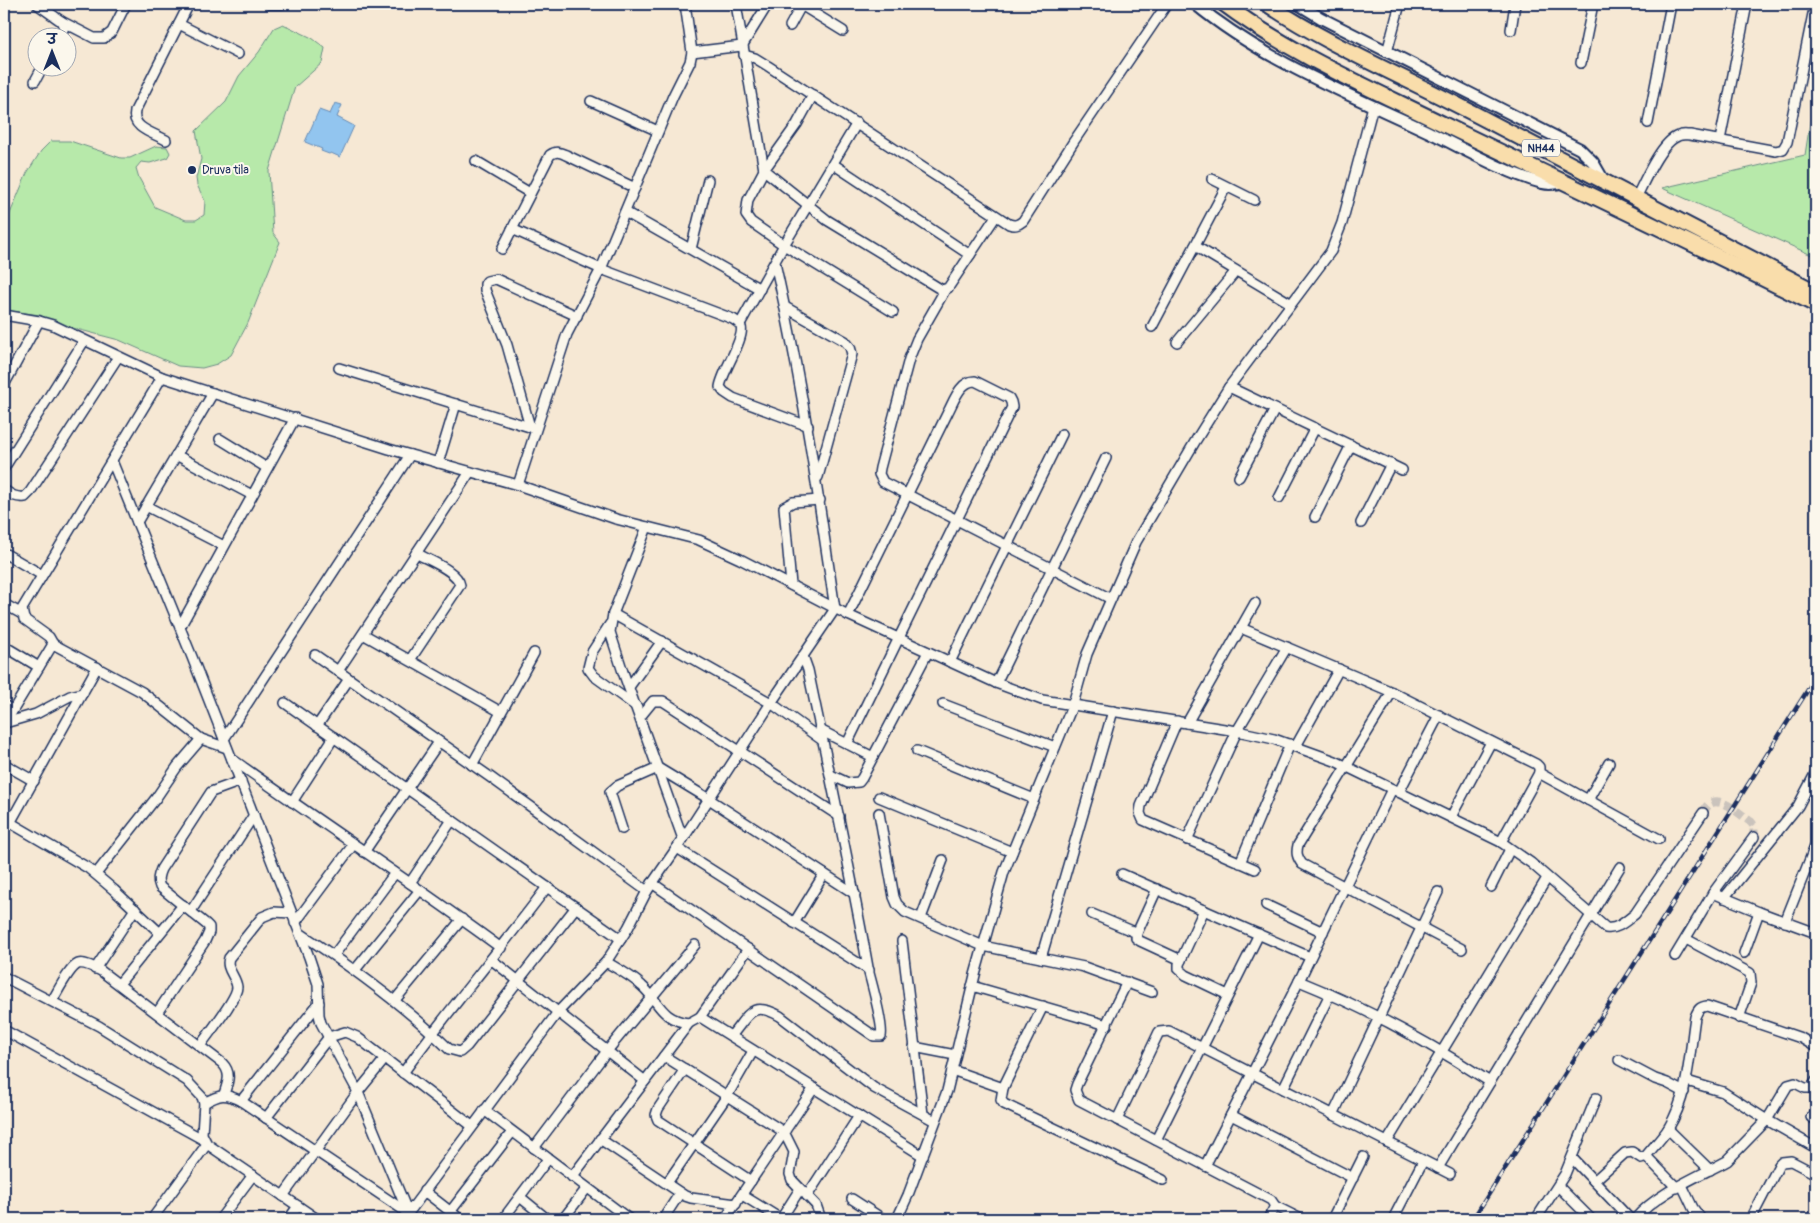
<svg xmlns="http://www.w3.org/2000/svg" width="1820" height="1223" viewBox="0 0 1820 1223" font-family="Pangolin,'Playpen Sans Deva',sans-serif">
<style>
.green{fill:#b7e9aa;stroke:#698c84}
.water{fill:#92c5ef;stroke:#6289b5}
.lines{fill:none;stroke-linecap:round;stroke-linejoin:round}
.minor-tunnel{stroke:#cac3bc;stroke-width:9;stroke-dasharray:9 4.5;stroke-linecap:butt}
.minor-casing{stroke:#1b2f5e;stroke-width:12}
.tertiary-casing{stroke:#1b2f5e;stroke-width:14}
.trunk-casing{stroke:#1b2f5e;stroke-width:18}
.minor{stroke:#fbf7ec;stroke-width:9}
.tertiary{stroke:#fbf7ec;stroke-width:10}
.trunk{stroke:#f9ddab;stroke-width:14}
.rail-casing{stroke:#1b2f5e;stroke-width:4.5}
.rail{stroke:#fbf7ec;stroke-width:2.5;stroke-dasharray:8;stroke-linecap:butt}
.poi-dot{fill:#1b2f5e;stroke:#fbf7ec;stroke-width:2}
.labels{text-anchor:middle;stroke-width:4;stroke-linejoin:round;paint-order:stroke}
.shield{fill:#fbf7ec;stroke:#5e6b89;stroke-width:1}
.shield-label{font-size:11px;font-weight:bold;fill:#1b2f5e}
.poi-label{font-size:12px;fill:#1b2f5e;stroke:#fbf7ec;text-anchor:start}
</style>
<rect width="100%" height="100%" fill="#f6e8d4"/>
<filter id="ink" filterUnits="userSpaceOnUse"><feTurbulence type="fractalNoise" baseFrequency=".02" numOctaves="2"/><feDisplacementMap in="SourceGraphic" scale="10" xChannelSelector="R" yChannelSelector="G"/><feConvolveMatrix kernelMatrix="1 2 1 2 8 2 1 2 1" color-interpolation-filters="sRGB"/></filter>
<g filter="url(#ink)">
<g class="green">
<path d="M283,24L312,38L325,48L322,63L295,87L269,171L273,233L280,242L248,323L231,355L217,364L202,368L178,366L119,340L65,326L40,315L11,311H4V228L27,173L41,151L51,141H70L121,158H130L156,146L167,147L170,153L167,158L150,163L141,162L136,168L139,178L155,207L186,220H196L204,215L205,201L197,185L196,178L201,159L196,131L226,102L239,76L259,52L274,28Z"/>
<path d="M1816,84V257L1662,188L1805,155Z"/>
</g>
<path class="water" d="M335,103L342,105L337,117L354,126L340,157L331,153L329,154L321,151L322,149L305,142L319,110L330,114Z"/>
<g class="lines">
<path class="minor-tunnel" d="M1703,813C1705,809 1707,805 1711,803C1723,797 1742,816 1751,822L1754,826V837"/>
<g class="minor-casing">
<g id="minor">
<path d="M37,4L61,21L64,27L60,38"/>
<path d="M270,4H282"/>
<path d="M736,4L764,170L827,220L942,290L948,288L996,216"/>
<path d="M801,5L843,31"/>
<path d="M61,21L94,38H104L112,32L126,4"/>
<path d="M179,24L238,54"/>
<path d="M790,26L802,4"/>
<path d="M1511,30L1515,4"/>
<path d="M692,52L742,46L768,4"/>
<path d="M1387,52L1400,4"/>
<path d="M744,55L755,58L768,66L1009,224C1015,226 1018,225 1023,221L1074,141L1167,4"/>
<path d="M1581,63L1593,4"/>
<path d="M35,81L42,68"/>
<path d="M813,95L797,124L764,170L748,200L746,215L751,222L784,245L893,312"/>
<path d="M591,101L658,131"/>
<path d="M1648,123L1671,4"/>
<path d="M166,140C153,133 131,128 135,111L189,4"/>
<path d="M1720,140L1747,4"/>
<path d="M476,161L530,193"/>
<path d="M833,164L970,255"/>
<path d="M1212,179L1254,200"/>
<path d="M1636,198C1644,182 1661,142 1678,136C1682,134 1686,135 1690,135L1776,151L1783,149L1787,142L1815,4"/>
<path d="M625,212L760,289"/>
<path d="M512,229L601,269L733,319C736,321 740,323 741,327C745,338 722,372 720,387L724,392L733,398L808,426"/>
<path d="M1195,246L1290,303"/>
<path d="M502,249L550,155C556,151 559,152 566,155L635,188"/>
<path d="M691,249L708,180"/>
<path d="M945,290L917,339L909,359L880,468L879,474L883,482L1111,599"/>
<path d="M785,307L845,341L850,347L852,354L818,477"/>
<path d="M4,315L39,321L53,325L162,377L389,449L518,485L616,519L699,540L740,559L848,615L996,683L1042,700L1237,731L1274,739L1335,761L1501,842L1531,863L1606,928C1617,930 1626,921 1635,914L1703,813"/>
<path d="M740,324L784,245L857,123"/>
<path d="M1152,327L1226,187"/>
<path d="M1177,342L1236,271"/>
<path d="M339,368L533,428"/>
<path d="M4,385L39,321"/>
<path d="M1229,387L1402,470"/>
<path d="M530,427L507,345L485,290V284L487,281L496,279L577,316"/>
<path d="M220,439L267,468"/>
<path d="M176,455L252,495"/>
<path d="M112,461L192,657L309,957L318,984L319,1015L321,1023L358,1092L408,1213"/>
<path d="M438,463L456,404"/>
<path d="M4,468L84,341"/>
<path d="M1239,477L1275,409"/>
<path d="M518,485L567,334L601,269L673,96L690,62L692,52L685,4"/>
<path d="M4,490C11,495 16,498 25,497L30,492L118,357"/>
<path d="M1279,498L1315,428"/>
<path d="M146,506L224,546"/>
<path d="M1315,517L1351,445"/>
<path d="M137,522L213,393"/>
<path d="M1361,523L1391,464"/>
<path d="M647,527L613,614L610,632L623,672L683,839L771,703L835,609C818,493 801,377 775,263"/>
<path d="M4,553L42,575"/>
<path d="M791,585L784,507L793,502L820,500"/>
<path d="M4,604L22,614"/>
<path d="M613,614L771,703L822,740"/>
<path d="M610,624L592,652L588,668L594,676L637,707"/>
<path d="M180,627L295,418"/>
<path d="M1241,628L1392,692L1536,764L1539,767V773"/>
<path d="M363,634L501,712"/>
<path d="M53,644L142,692L201,739L227,748"/>
<path d="M4,646L39,667"/>
<path d="M315,655L490,777L647,891"/>
<path d="M410,660L460,585C458,571 428,560 416,553"/>
<path d="M950,662L1062,434"/>
<path d="M338,671L470,472"/>
<path d="M996,683L1106,458"/>
<path d="M629,687L662,641"/>
<path d="M1392,692L1298,845C1296,853 1297,857 1302,864L1462,949"/>
<path d="M285,703L621,939"/>
<path d="M943,704L1055,747"/>
<path d="M4,705L12,710"/>
<path d="M640,717L653,701H663L839,816"/>
<path d="M1177,721L1141,806L1140,813L1143,820L1255,869"/>
<path d="M5,723L36,714L70,696L83,693"/>
<path d="M1187,723L1255,603"/>
<path d="M4,725L53,644L49,637L24,619L22,609L162,377"/>
<path d="M317,726L349,679"/>
<path d="M820,730L873,757"/>
<path d="M224,739L410,455"/>
<path d="M847,744L1012,407L1011,402L1009,398L975,381C960,381 954,401 948,412L848,615"/>
<path d="M1296,746L1339,669"/>
<path d="M917,751L1034,799"/>
<path d="M232,759C321,823 413,883 501,948"/>
<path d="M4,764L34,781"/>
<path d="M472,765L534,653"/>
<path d="M831,775L848,783L859,782L862,778L928,652"/>
<path d="M1399,792L1439,715"/>
<path d="M879,797L1012,852"/>
<path d="M1588,800L1609,763"/>
<path d="M292,802L334,737"/>
<path d="M879,813L894,897L897,904L905,912L983,946L1084,967L1152,992"/>
<path d="M1451,817L1491,742"/>
<path d="M4,819L88,868L114,890L160,933"/>
<path d="M10,823L97,667"/>
<path d="M622,829L610,792L617,786L658,768L709,799L855,894"/>
<path d="M1187,840L1237,731L1287,647"/>
<path d="M1501,842L1539,773L1659,839"/>
<path d="M677,848L869,970"/>
<path d="M364,852L439,742"/>
<path d="M1240,863L1290,744"/>
<path d="M96,874L156,798L177,767L201,739"/>
<path d="M1122,874L1310,957"/>
<path d="M410,883L452,820"/>
<path d="M652,883L874,1036H881C884,1029 872,984 869,973C851,871 829,771 808,670L803,656"/>
<path d="M1491,887L1510,849"/>
<path d="M1713,893L1754,837"/>
<path d="M1724,898L1798,806L1816,772"/>
<path d="M1266,905L1323,932"/>
<path d="M1204,910L1179,964V969L1186,975L1228,995"/>
<path d="M191,911L254,815"/>
<path d="M1092,914L1137,933L1157,889"/>
<path d="M921,918L943,860"/>
<path d="M1785,922L1816,844"/>
<path d="M295,923L353,845"/>
<path d="M794,923L824,874"/>
<path d="M300,933C353,968 404,1005 449,1049L460,1052L467,1046L576,907"/>
<path d="M1137,933L1136,938L1140,941L1181,960"/>
<path d="M1686,939L1750,973L1751,983L1739,1018"/>
<path d="M902,941L923,1114"/>
<path d="M1744,953L1759,912"/>
<path d="M334,955L395,873"/>
<path d="M1675,956L1713,893L1759,912L1816,933"/>
<path d="M1041,958L1113,711"/>
<path d="M492,960L645,1081"/>
<path d="M606,962C618,969 632,976 642,986C659,1001 661,1020 689,1023L700,1017L748,949"/>
<path d="M95,969L135,909"/>
<path d="M355,970L420,890"/>
<path d="M4,977L99,1026L187,1081L202,1097L204,1103L202,1134L207,1144L317,1219"/>
<path d="M1299,981C1366,1008 1430,1043 1490,1082"/>
<path d="M1127,982L1077,1084L1075,1090L1079,1100L1271,1200L1275,1206L1301,1219"/>
<path d="M119,984L183,905"/>
<path d="M972,986L1107,1025"/>
<path d="M395,1000L462,919"/>
<path d="M52,1001C57,993 69,968 78,964C85,962 95,968 101,971L222,1063C232,1073 228,1082 224,1094"/>
<path d="M1043,1006L1003,1088L1001,1100L1004,1104L1163,1180"/>
<path d="M157,1013L205,941L209,932V927L206,924L160,887C157,880 158,876 161,869L211,792L241,781"/>
<path d="M700,1017L923,1156"/>
<path d="M4,1030L204,1140"/>
<path d="M731,1036C749,1015 751,1000 780,1016L874,1088L935,1121"/>
<path d="M200,1046C208,1034 237,999 237,987C236,976 225,969 229,958L262,917L274,912L291,913"/>
<path d="M914,1047L955,1055"/>
<path d="M664,1056L784,1132L794,1152L790,1174L792,1180L816,1205L821,1219"/>
<path d="M1619,1060L1655,1079L1667,1083L1684,1092"/>
<path d="M685,1069L658,1109L656,1115L658,1120L751,1181"/>
<path d="M952,1070L1003,1088"/>
<path d="M403,1073C449,1009 500,950 547,887"/>
<path d="M1687,1081L1723,1092L1767,1120L1816,1148"/>
<path d="M1283,1089L1330,994"/>
<path d="M241,1101L319,1003"/>
<path d="M204,1103C220,1094 225,1093 241,1101L408,1213"/>
<path d="M484,1110L629,1219"/>
<path d="M1231,1115L1353,1178"/>
<path d="M1333,1115L1438,892"/>
<path d="M1811,1117L1816,1120"/>
<path d="M266,1118L329,1037L345,1032L357,1037L472,1126"/>
<path d="M1117,1120L1159,1032L1169,1031L1450,1174"/>
<path d="M1668,1129L1710,1170"/>
<path d="M600,1139L685,1196L691,1198L736,1204"/>
<path d="M1156,1140L1259,934"/>
<path d="M1387,1142L1547,878"/>
<path d="M534,1148L607,1051L695,945"/>
<path d="M1572,1158L1630,1219"/>
<path d="M1205,1166L1299,981L1392,789"/>
<path d="M1438,1168L1620,867"/>
<path d="M572,1177L689,1023"/>
<path d="M1594,1181L1625,1153L1632,1152L1641,1158L1646,1156"/>
<path d="M667,1183L727,1096L753,1051"/>
<path d="M1682,1185L1693,1208L1701,1219"/>
<path d="M1558,1186L1591,1219"/>
<path d="M1677,1188L1646,1156C1653,1147 1662,1138 1668,1129C1689,1094 1689,1056 1695,1017C1698,1010 1699,1007 1707,1006L1801,1038L1816,1047"/>
<path d="M424,1191L460,1219"/>
<path d="M742,1195L781,1219"/>
<path d="M283,1196L358,1092L385,1059"/>
<path d="M807,1196L859,1116"/>
<path d="M520,1197L547,1219"/>
<path d="M852,1199L883,1219"/>
<path d="M450,1212L512,1132"/>
<path d="M152,1219L207,1144"/>
<path d="M220,1219L253,1175"/>
<path d="M289,1219L298,1206"/>
<path d="M404,1219L558,1012L606,962L628,928L647,891L683,839"/>
<path d="M503,1219L548,1159"/>
<path d="M563,1219L587,1188"/>
<path d="M663,1219L680,1193"/>
<path d="M725,1219L814,1088"/>
<path d="M781,1219L800,1189"/>
<path d="M897,1219L908,1195L947,1091L975,975L1004,872L1073,704L1087,654L1136,542L1196,440L1229,387L1331,251L1342,223L1373,106"/>
<path d="M1268,1219L1275,1206"/>
<path d="M1332,1219L1363,1157"/>
<path d="M1393,1219L1423,1161"/>
<path d="M1536,1219L1565,1174L1596,1098"/>
<path d="M1635,1219C1657,1193 1697,1177 1727,1161L1767,1120L1788,1085L1795,1083L1805,1088H1811L1816,1081"/>
<path d="M1751,1219L1779,1165L1782,1162L1791,1161L1816,1174"/>
</g>
</g>
<g class="tertiary-casing">
<g id="tertiary">
<path d="M1195,4C1264,61 1351,95 1431,133C1466,150 1506,173 1542,183C1550,185 1557,184 1565,182"/>
<path d="M1298,4L1321,18L1580,149L1593,162L1604,181"/>
</g>
</g>
<g class="trunk-casing">
<g id="trunk">
<path d="M1224,4C1291,54 1370,88 1445,125C1569,185 1693,243 1816,305"/>
<path d="M1267,4C1330,46 1400,75 1467,110C1584,170 1700,232 1816,292"/>
</g>
</g>
<use href="#minor" class="minor"/>
<use href="#tertiary" class="tertiary"/>
<use href="#trunk" class="trunk"/>
<g class="rail-casing">
<path id="rail" d="M1473,1219L1816,677"/>
</g>
<use href="#rail" class="rail"/>
</g>
</g>
<circle class="poi-dot" cx="192" cy="170" r="5"/>
<g class="labels">
<rect class="shield" x="1522" y="139.5" width="38" height="17" rx="4"/>
<g class="shield-label">
<text x="1541" y="152">NH44</text>
</g>
<g class="poi-label">
<text x="202" y="174">Druva tila</text>
</g>
</g>
<rect width="1820" height="1223" fill="none" stroke="#fbf7ec" stroke-width="20"/>
<rect x="10" y="10" width="1800" height="1203" fill="none" stroke="#1b2f5e" stroke-width="2" filter="url(#ink)"/>
<g transform="translate(52 52)"><circle r="24" fill="#fbf7ec" stroke="#a1a7b3"/>
<path d="M0-4L9 19L0 12L-9 19Z" fill="#1b2f5e"/>
<text y="-8" font-size="14" font-weight="bold" text-anchor="middle" fill="#1b2f5e">उ</text>
</g>
</svg>
